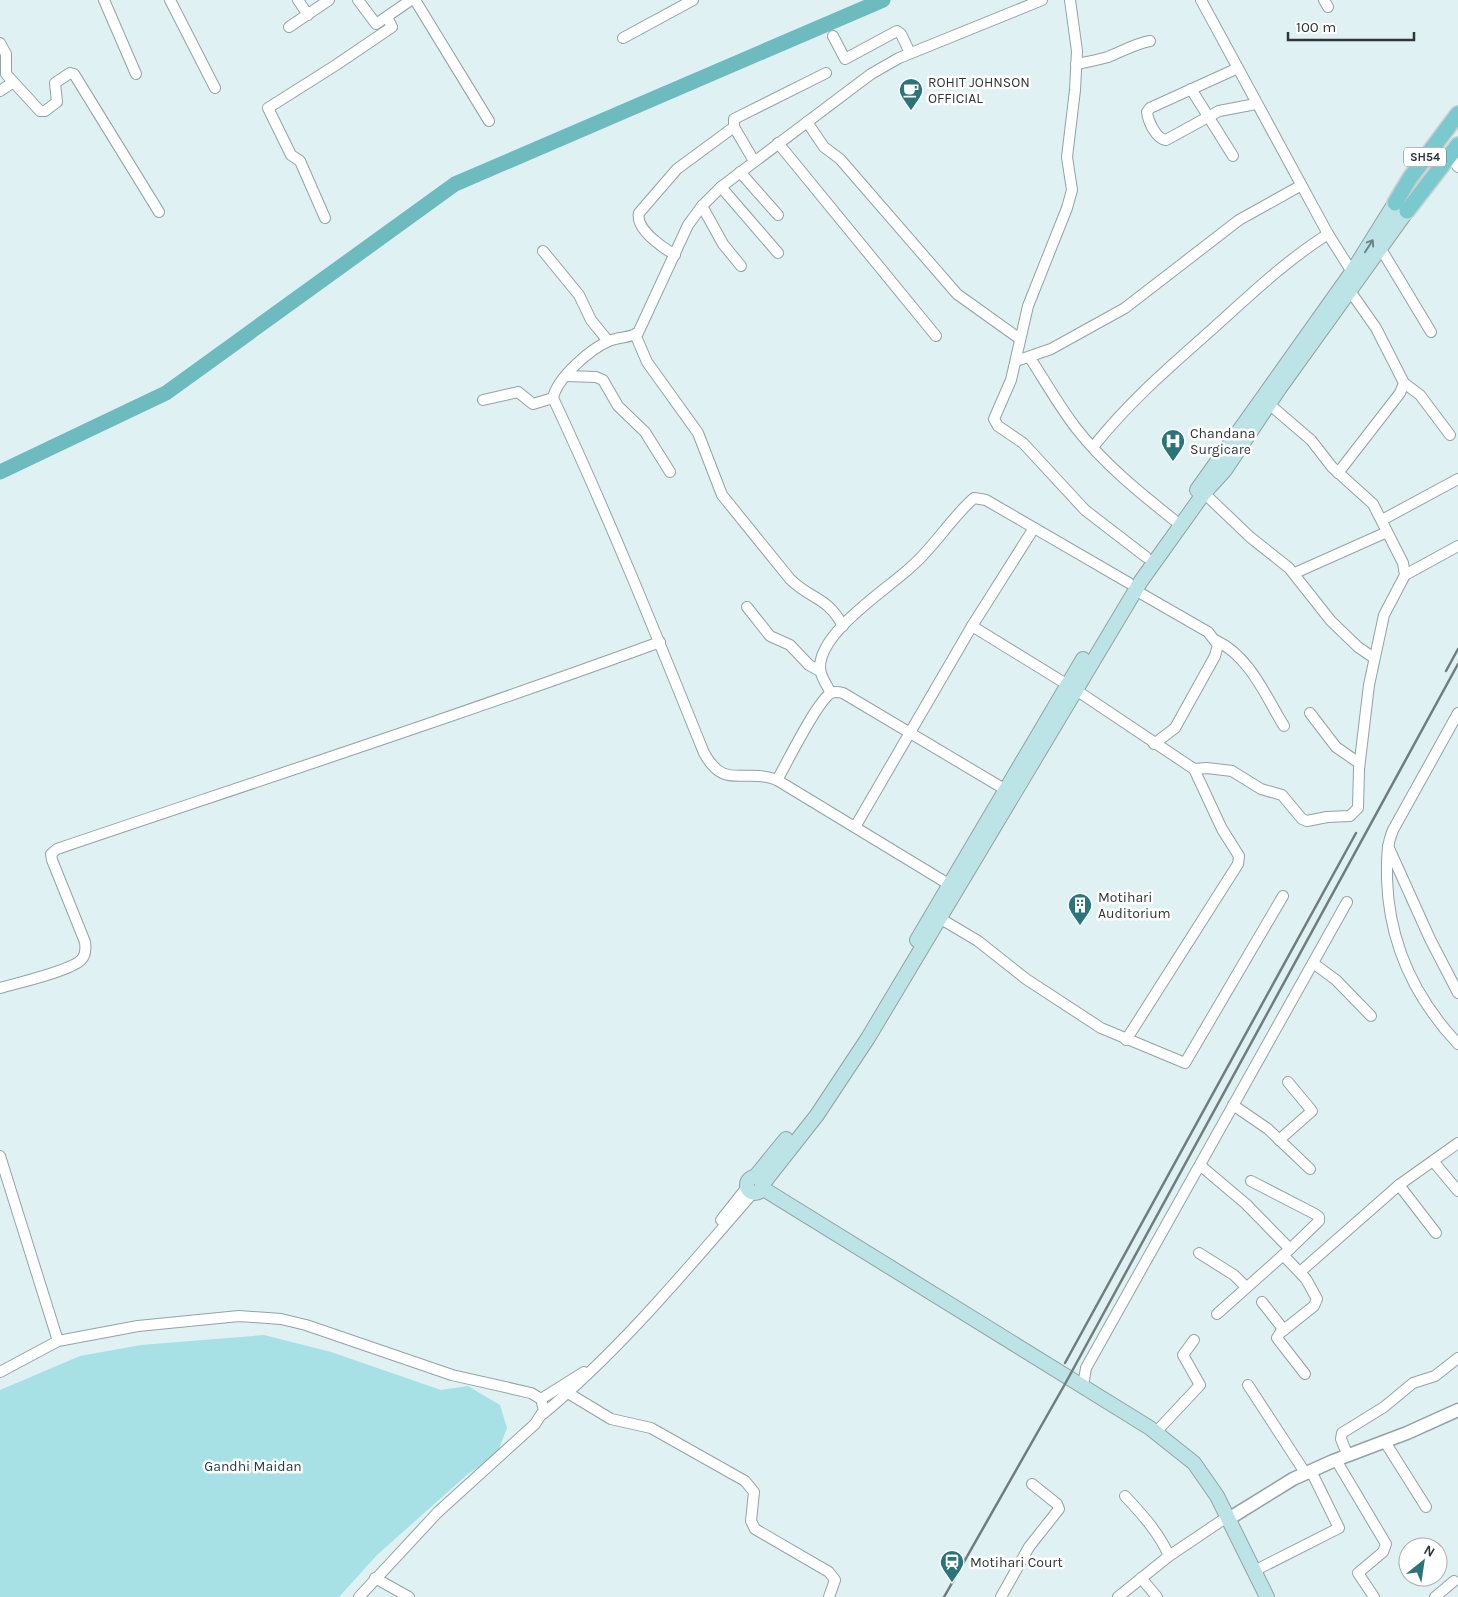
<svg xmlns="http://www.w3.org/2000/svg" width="1458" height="1597" viewBox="0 0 1458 1597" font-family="Karla,sans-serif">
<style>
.green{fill:#a7e1e5}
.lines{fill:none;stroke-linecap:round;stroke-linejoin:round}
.river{stroke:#6dbabf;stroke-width:15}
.minor-casing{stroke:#92a3a4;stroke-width:12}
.tertiary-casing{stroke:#92a3a4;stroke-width:15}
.secondary-casing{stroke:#92a3a4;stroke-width:16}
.primary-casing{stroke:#cdcfcf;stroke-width:18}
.minor{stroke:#fff;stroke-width:10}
.tertiary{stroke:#fff;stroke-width:12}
.secondary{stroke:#bce4e7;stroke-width:14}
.primary{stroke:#79c9ce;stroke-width:15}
.rail{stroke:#717d7d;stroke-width:2.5}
.oneway{stroke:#6e8486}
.labels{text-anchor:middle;stroke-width:5;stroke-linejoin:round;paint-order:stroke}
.shield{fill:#fff;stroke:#6d7272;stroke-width:1}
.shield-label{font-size:12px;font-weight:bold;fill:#2f3636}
.poi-label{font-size:14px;fill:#2f3636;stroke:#fff;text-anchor:start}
.park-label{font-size:14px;fill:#173d40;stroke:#fff}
</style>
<rect width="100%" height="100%" fill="#dff1f2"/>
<path class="green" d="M264,1335L331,1352L441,1390L468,1386L500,1405L507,1428L497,1454L468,1474L377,1555L339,1597H0V1390L80,1356L141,1345Z"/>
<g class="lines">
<path class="river" d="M0,472L166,393L455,184L883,0"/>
<g class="minor-casing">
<g id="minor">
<path d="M104,0L136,74"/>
<path d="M170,0L215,88"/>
<path d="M298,0L308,15"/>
<path d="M358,0L376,24L411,0"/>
<path d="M415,0L489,121"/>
<path d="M1070,0L1077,51L1075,90L1067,157L1072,190L1067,208L1028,306L1011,380L994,419L998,426L1023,443L1085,510L1146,557"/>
<path d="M1201,0L1328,234L1352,272"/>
<path d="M1324,0L1328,7"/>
<path d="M289,27L329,0"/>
<path d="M833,36L845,59L897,31L901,34L910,53"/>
<path d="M623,38L693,0"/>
<path d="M0,43L6,54V74L40,111H45L57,102L55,83L70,73L74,74L159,212"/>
<path d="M1076,64C1087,62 1098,60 1108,57C1123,51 1134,44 1150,41"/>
<path d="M1238,68L1150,108L1147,112C1148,121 1156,139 1166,140L1219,111L1256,104"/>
<path d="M1191,89L1233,156"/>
<path d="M0,91L12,83"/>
<path d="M807,122L824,147L840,159L957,294L1020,339"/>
<path d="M778,143L936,336"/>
<path d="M1450,156L1458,167"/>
<path d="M754,161L734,127V119L826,73"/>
<path d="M740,172L778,215"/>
<path d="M721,187L778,253"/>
<path d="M702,206L723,244L741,266"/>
<path d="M325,218L300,161L291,155L268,108L336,65L392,27L387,17"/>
<path d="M1381,249L1431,332"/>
<path d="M543,251L579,295L591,320L608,341"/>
<path d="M675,255C662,247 635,229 639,213L677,169L734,127"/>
<path d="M635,334L647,362L698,433L722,495L790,579C811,600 827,596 843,626"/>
<path d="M1030,358C1045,381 1059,406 1076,428C1104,464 1139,492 1174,520"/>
<path d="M1016,361L1051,349L1125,308L1239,220L1300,186"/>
<path d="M566,376L596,377L603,380L618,406L645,432L670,472"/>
<path d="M1404,383L1420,395L1450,435"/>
<path d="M483,400L518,392L533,404L553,398"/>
<path d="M1093,447C1129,402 1166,370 1209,332C1248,297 1284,262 1328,234"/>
<path d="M1338,473L1400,393L1404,383L1376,328L1350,291"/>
<path d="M1204,493L1250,537L1289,568L1331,621L1358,647L1374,658"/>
<path d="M1382,520L1458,479"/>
<path d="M1295,573L1387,532"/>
<path d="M1405,575L1458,546"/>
<path d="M1135,590L1208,632L1218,645L1215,656L1175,728L1154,744"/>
<path d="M747,607L770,636L790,645L809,665L820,671"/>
<path d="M972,626L1076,690L1194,769L1222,829L1239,856L1238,864L1126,1040"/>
<path d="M1217,641C1250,657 1266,697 1284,726"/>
<path d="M831,693C827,686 821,677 820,669C818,632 888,589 912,566C935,546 951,518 974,498L986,500L1129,583"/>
<path d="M1310,713L1336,747L1359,763"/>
<path d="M1458,713L1393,830C1386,846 1387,861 1387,879C1389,944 1414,997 1458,1044"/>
<path d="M1194,769L1207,768L1232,771L1261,789L1282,795L1302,819L1307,821L1327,817L1350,816L1358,808L1359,769L1369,685L1384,615L1405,575L1403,563L1373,504L1332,467L1311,440L1269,404"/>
<path d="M777,780C787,763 817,701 831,693C835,691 839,692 843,693L1011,793"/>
<path d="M855,827L972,626L1034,528"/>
<path d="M1388,846L1430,939L1458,993"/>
<path d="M955,888L777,780C742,767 725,791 704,753C656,634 608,515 553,398C557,378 590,349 609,341C618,337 629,338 638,333L688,225L702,206L721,187L871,74L899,58L1042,0"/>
<path d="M941,919L978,941L1026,979L1101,1028L1185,1063L1283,896"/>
<path d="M1313,963L1336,980L1371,1016"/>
<path d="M0,988C17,983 70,971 81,960C86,955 86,949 85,942L52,860L51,854L57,849C258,781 460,715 660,642"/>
<path d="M1233,1105L1268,1129L1310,1169"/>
<path d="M1279,1140L1312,1111L1288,1082"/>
<path d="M0,1156L58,1341"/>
<path d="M1433,1161L1458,1191"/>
<path d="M1201,1166L1246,1204L1290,1249"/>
<path d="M1399,1185L1436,1233"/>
<path d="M721,1220L747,1187"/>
<path d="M1199,1253L1234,1275L1246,1287"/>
<path d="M1283,1255L1306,1279L1317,1299L1314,1306L1280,1333L1277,1338L1305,1374"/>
<path d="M1300,1272L1399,1185L1458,1143"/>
<path d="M1262,1302L1284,1330"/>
<path d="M1217,1314L1290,1249L1319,1221V1217L1315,1214L1251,1181"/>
<path d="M0,1372L58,1341L138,1326L239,1316L281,1319L306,1325L452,1375L531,1393L541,1399L544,1410L535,1424L438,1512L359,1597"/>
<path d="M1248,1385L1306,1474"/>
<path d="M1083,1386L1086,1368L1347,902"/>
<path d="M568,1393L611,1419L651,1428L745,1481L754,1492L751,1521L755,1529L829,1572L835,1580L829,1597"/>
<path d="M541,1399L584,1372"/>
<path d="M543,1414C622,1348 686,1270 753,1193"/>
<path d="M1156,1432L1200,1385L1183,1355L1194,1340"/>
<path d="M1385,1442L1426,1507"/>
<path d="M1348,1456L1341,1439L1342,1433L1384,1407L1413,1383L1435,1376L1458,1358"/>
<path d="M1336,1460L1386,1544L1383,1552L1358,1573L1374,1597"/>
<path d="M1125,1496C1141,1513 1160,1534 1169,1556"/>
<path d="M1254,1571L1339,1528L1311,1471"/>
<path d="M375,1578L409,1597"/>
<path d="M1141,1578L1157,1597"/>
<path d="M1001,1597L1029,1547L1059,1509L1057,1504L1032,1484"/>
<path d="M1118,1597L1169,1556L1221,1521L1230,1518"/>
<path d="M1435,1597L1454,1581"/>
</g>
</g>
<g class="tertiary-casing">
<path id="tertiary" d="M1230,1518L1293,1479L1333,1461L1407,1433L1458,1410"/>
</g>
<g class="secondary-casing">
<g id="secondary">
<path d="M1197,490L1352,272L1395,203"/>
<path d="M917,940L1083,659"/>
<path d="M755,1177L786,1139"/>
<circle cx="755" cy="1185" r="8"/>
<path d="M762,1185L817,1115L868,1038L1141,581L1204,493L1225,470L1279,389L1407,211"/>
<path d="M762,1188L1150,1428L1194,1463L1217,1496L1267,1597"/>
</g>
</g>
<g class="primary-casing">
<g id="primary">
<path d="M1395,203L1410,178L1458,114"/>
<path d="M1407,211L1458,145"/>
</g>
</g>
<use href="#minor" class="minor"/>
<use href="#tertiary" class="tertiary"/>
<use href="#secondary" class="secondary"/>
<use href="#primary" class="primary"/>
<g class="rail">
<path d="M1446,671L1458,649"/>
<path d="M1065,1363L1356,833"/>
<path d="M944,1597L1065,1384L1458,664"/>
</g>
</g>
<defs><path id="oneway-shaft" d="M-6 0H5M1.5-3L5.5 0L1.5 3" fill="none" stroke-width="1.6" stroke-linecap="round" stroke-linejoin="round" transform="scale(1.25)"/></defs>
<use class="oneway" href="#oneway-shaft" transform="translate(1369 246) rotate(-57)"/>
<defs>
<g id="cafe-pin" transform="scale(1.25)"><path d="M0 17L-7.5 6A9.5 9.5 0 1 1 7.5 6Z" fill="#2b757a" stroke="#fff"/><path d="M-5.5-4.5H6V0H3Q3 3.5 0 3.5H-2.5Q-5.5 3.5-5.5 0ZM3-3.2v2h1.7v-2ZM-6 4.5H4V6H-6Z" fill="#fff"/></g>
<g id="hospital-pin" transform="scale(1.25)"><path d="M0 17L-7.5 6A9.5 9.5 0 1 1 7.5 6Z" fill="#2b757a" stroke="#fff"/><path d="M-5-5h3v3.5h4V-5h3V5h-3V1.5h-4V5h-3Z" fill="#fff"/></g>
<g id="building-pin" transform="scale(1.25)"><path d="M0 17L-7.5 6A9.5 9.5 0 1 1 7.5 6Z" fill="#2b757a" stroke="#fff"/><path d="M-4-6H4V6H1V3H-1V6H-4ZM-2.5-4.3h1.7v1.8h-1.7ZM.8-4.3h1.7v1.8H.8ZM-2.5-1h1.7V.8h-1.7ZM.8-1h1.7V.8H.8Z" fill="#fff"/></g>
<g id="station-pin" transform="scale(1.25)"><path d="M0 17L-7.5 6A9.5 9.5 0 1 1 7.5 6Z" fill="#2b757a" stroke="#fff"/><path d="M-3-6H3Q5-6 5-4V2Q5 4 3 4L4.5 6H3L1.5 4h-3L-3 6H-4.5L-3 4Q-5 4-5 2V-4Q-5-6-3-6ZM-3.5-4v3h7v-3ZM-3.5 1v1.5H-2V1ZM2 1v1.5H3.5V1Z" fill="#fff"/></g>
</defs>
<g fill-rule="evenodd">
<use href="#cafe-pin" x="911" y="90"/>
<use href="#hospital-pin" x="1173" y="441"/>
<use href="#building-pin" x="1080" y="905"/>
<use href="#station-pin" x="952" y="1562"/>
</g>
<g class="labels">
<rect class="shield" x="1404" y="147.5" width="42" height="19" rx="4"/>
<g class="shield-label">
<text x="1425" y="161">SH54</text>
</g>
<g class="poi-label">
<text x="928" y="87">ROHIT JOHNSON<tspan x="928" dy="16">OFFICIAL</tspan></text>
<text x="1190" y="438">Chandana<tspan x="1190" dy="16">Surgicare</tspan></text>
<text x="1098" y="902">Motihari<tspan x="1098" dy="16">Auditorium</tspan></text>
<text x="970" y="1567">Motihari Court</text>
</g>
<g class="park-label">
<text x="253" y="1471">Gandhi Maidan</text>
</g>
</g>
<g transform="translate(1423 1562) rotate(30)"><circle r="24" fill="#ffffff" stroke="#acafaf"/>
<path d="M0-4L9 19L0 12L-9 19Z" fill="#2b757a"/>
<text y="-8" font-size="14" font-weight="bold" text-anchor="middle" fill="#2f3636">N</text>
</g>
<path d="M1288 32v8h126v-8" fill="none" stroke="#2f3636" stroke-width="2.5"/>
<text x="1296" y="32" font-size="15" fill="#2f3636" stroke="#ffffff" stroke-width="4" paint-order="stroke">100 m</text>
</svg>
